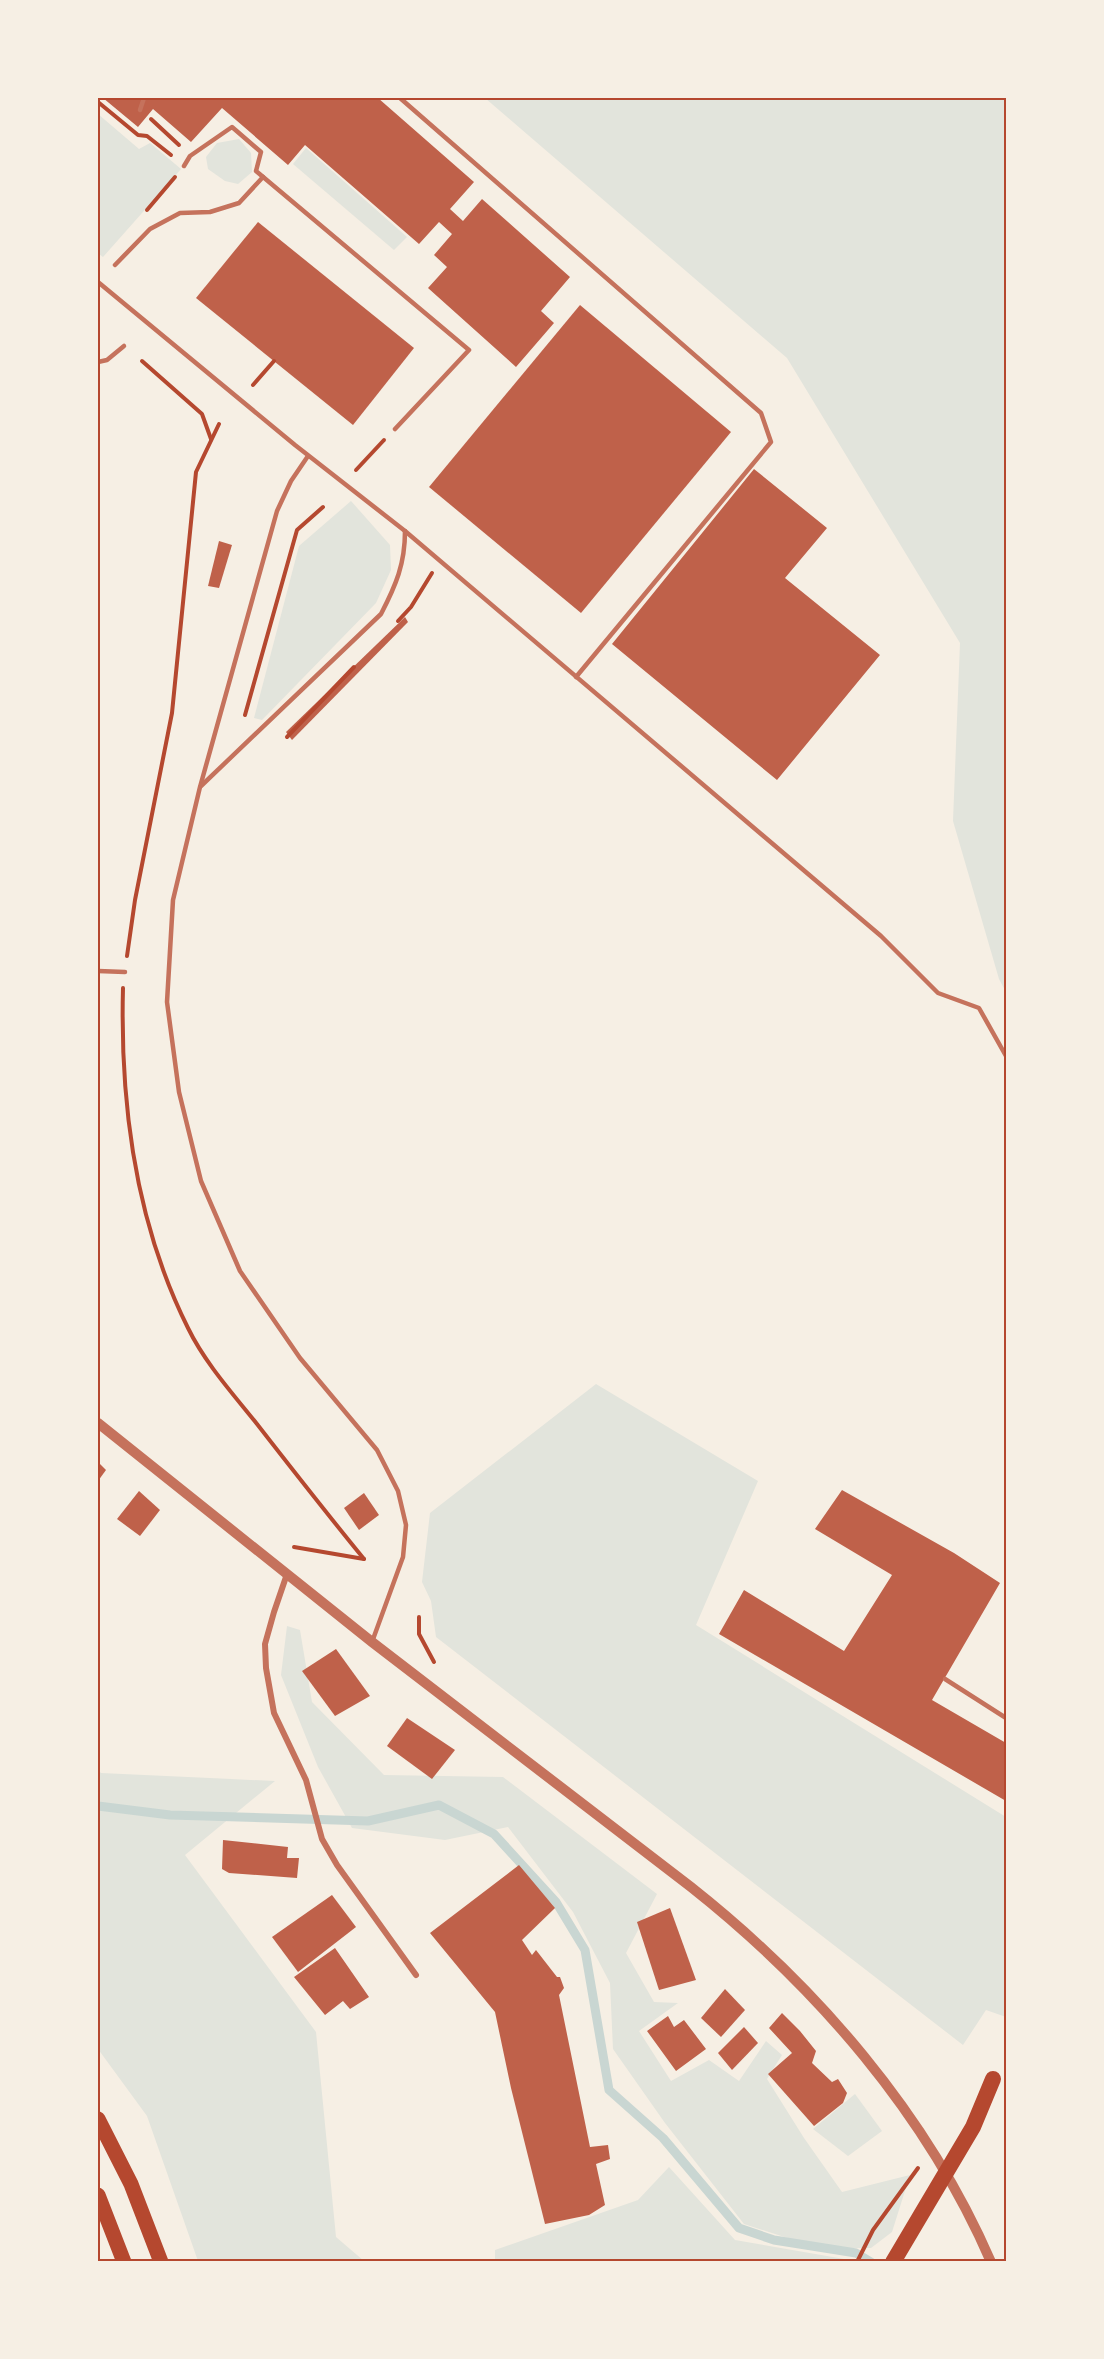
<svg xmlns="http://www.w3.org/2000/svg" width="1104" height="2359" viewBox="0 0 1104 2359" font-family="'Work Sans',sans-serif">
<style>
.green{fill:#e2e4dc}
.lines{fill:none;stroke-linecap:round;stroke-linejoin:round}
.stream{stroke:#c9d6d2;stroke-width:9}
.building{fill:#bf614a}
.path{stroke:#b5482f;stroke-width:4}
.service{stroke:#c5725c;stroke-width:4.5}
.minor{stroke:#c5725c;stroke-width:6}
.tertiary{stroke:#c5725c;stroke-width:10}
.primary{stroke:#b5482f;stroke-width:15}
.trunk{stroke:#b5482f;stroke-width:16}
.neatline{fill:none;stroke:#b5482f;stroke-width:2}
</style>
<rect width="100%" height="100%" fill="#f6efe4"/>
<g class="green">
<path d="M485,98H1006V992L999,979L953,821L960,643L787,358Z"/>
<path d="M98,114L139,149L150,143L181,169L103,257L98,253Z"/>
<path d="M239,139L251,153L252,172L238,184L225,181L208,169L206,157L217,143Z"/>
<path d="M306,148L407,237L394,250L293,164Z"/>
<path d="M351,501L390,545L391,570L376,603L262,720L254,718L299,546Z"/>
<path d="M596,1384L758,1481L696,1625L1006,1817V2017L986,2010L963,2045L436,1637L431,1601L422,1582L430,1513Z"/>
<path d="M287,1626L300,1630L312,1702L384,1775L503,1777L657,1894L626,1953L654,2002L678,2003L639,2031L671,2081L709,2060L739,2081L766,2041L782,2055L767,2079L804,2138L842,2192L910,2175L892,2232L871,2248H818L744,2224L665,2123L613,2049L610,1983L573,1912L508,1827L445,1840L352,1828L318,1767L281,1675Z"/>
<path d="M98,1770L101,1773L275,1781L185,1855L316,2032L336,2237L364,2261H198L147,2116L98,2049Z"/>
<path d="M855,2094L882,2131L848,2156L813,2129Z"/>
<path d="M669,2167L735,2240L850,2260L495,2261V2250L638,2200Z"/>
</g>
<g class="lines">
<path class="stream" d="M98,1806L170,1815L368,1821L439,1805L494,1834L556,1902L585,1950L609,2090L663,2138L739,2228L774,2240L856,2253L871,2262"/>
</g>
<g class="building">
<path d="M103,98H378L474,182L450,209L463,221L482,199L570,277L541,311L554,323L516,367L428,288L447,267L434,255L452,234L439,222L419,244L305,145L288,165L222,108L191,142L153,109L138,127Z"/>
<path d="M258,222L414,348L353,425L196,298Z"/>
<path d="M580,305L731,432L581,613L429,487Z"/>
<path d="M754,469L827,528L785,578L880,655L777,780L612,644Z"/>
<path d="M219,541L232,545L219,588L208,586Z"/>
<path d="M405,617L408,622L292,740L286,732Z"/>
<path d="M98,1462L106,1470L98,1481Z"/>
<path d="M842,1490L954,1553L1000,1583L932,1700L1006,1743V1801L719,1634L744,1590L844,1651L892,1575L815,1529Z"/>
<path d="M139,1491L160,1510L140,1536L117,1519Z"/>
<path d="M364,1493L379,1515L359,1530L344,1508Z"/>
<path d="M336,1649L370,1696L335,1716L302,1671Z"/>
<path d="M407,1718L455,1750L432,1779L387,1746Z"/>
<path d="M223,1840L288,1847L287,1858H299L297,1878L229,1873L222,1869Z"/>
<path d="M519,1865L555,1908L522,1940L532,1955L536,1950L557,1977H560L564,1988L559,1995L590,2147L608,2145L610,2159L596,2164L605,2205L589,2215L545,2224L511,2088L495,2012L430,1933Z"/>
<path d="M332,1895L356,1927L298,1972L272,1937Z"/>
<path d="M670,1908L696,1980L659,1990L637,1922Z"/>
<path d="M335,1948L369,1997L350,2009L343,2001L325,2015L294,1977Z"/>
<path d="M725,1989L745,2010L721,2037L701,2018Z"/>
<path d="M782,2013L800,2031L816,2051L812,2063L832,2082L838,2079L847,2093L843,2103L814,2126L768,2074L792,2053L769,2028Z"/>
<path d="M668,2016L674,2027L684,2020L706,2049L676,2071L647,2031Z"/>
<path d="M744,2027L758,2043L732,2070L718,2053Z"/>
</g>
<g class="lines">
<g class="path">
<path d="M98,102L138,135L147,136L171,155"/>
<path d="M151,119L179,145"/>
<path d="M147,210L175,177"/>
<path d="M142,361L202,414L211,439"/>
<path d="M253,385L274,361"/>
<path d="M356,470L384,440"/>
<path d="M398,621L411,607L432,573"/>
<path d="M245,715L297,530L323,507"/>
<path d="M287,737L354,667"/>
<path d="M127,956L135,900L172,713L196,472L219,424"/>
<path d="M123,988C120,1103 136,1224 188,1328C205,1363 233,1394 257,1424C292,1469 328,1515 364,1559"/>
<path d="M294,1547L364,1559"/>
<path d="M419,1617V1634L434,1662"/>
<path d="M857,2262L873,2230L918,2168"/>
</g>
<g class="service">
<path d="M400,98L761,413L771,442L576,677"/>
<path d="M140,110L144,98"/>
<path d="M184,166L190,156L232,127L261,152L256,171L469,350L395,429"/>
<path d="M115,265L150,229L180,213L210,212L239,203L263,177"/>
<path d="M98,282L295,445L405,531L881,936L938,993L979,1008L1006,1056"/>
<path d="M98,362L107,360L124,346"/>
<path d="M308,456L291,481L277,511L200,787L173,900L167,1002L179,1092L201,1181L240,1271L300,1358L377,1450L398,1491L406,1525L403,1557L372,1642"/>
<path d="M201,786L381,614C396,585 405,564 405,531"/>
<path d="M98,971L125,972"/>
<path d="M945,1679L1006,1718"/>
</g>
<path class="minor" d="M287,1574L274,1612L265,1644L266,1668L274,1713L306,1780L322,1839L337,1865L416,1975"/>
<path class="tertiary" d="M98,1423L372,1642L691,1887C816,1986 927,2114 991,2262"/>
<g class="primary">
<path d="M98,2119L131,2184L161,2262"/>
<path d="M98,2195L124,2262"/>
</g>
<path class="trunk" d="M893,2262L973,2127L993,2079"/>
</g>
<rect width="1104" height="2359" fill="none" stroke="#f6efe4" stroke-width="198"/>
<rect x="99" y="99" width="906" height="2161" class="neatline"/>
</svg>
